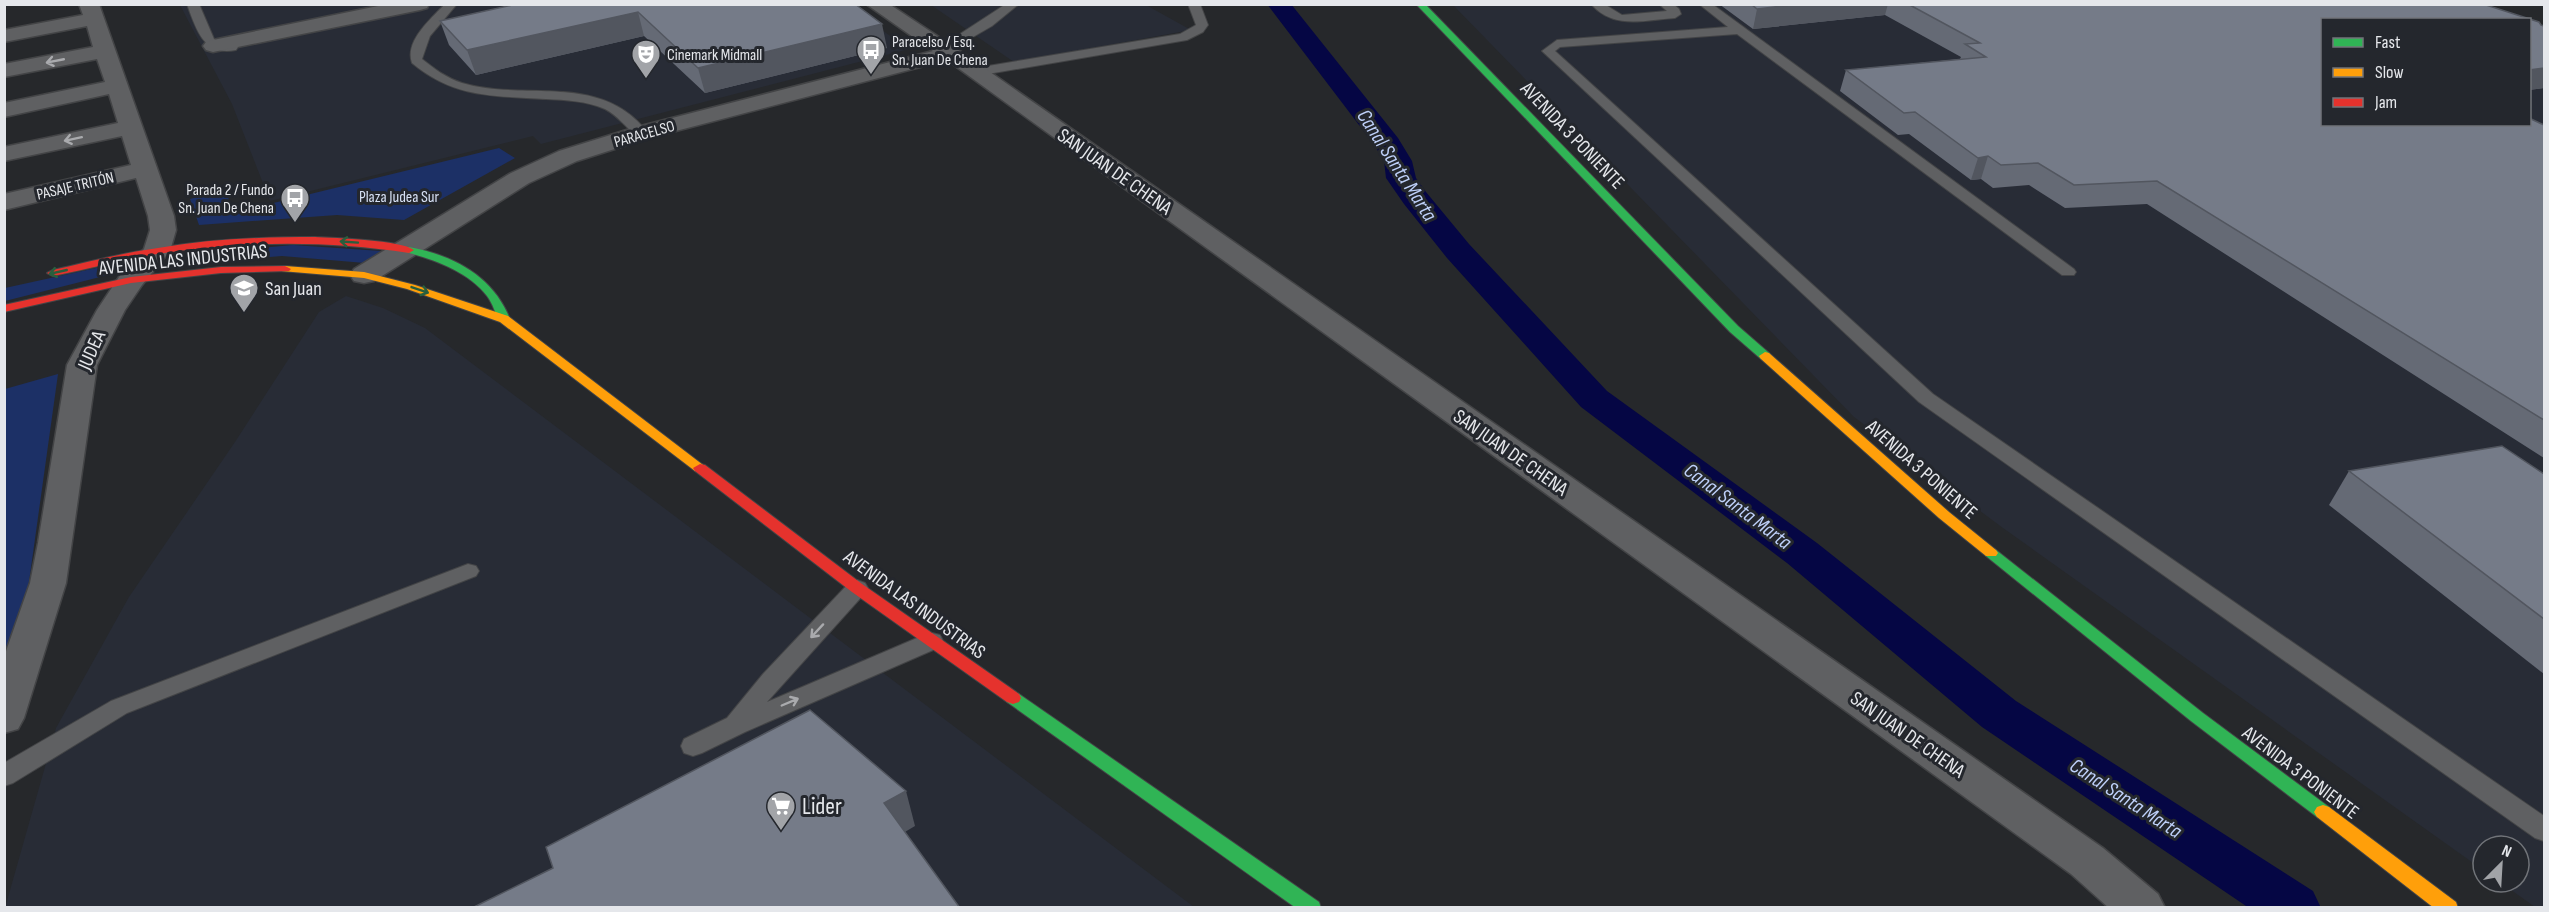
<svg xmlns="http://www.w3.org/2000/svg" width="2549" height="912" viewBox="0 0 2549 912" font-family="'Sofia Sans Condensed',sans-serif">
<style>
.built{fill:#282c36}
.green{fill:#1c3066}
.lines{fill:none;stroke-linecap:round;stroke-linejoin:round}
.canal{fill:#050644;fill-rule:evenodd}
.lane-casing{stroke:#434446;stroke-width:2}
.street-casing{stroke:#434446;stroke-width:3}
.fast-casing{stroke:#434446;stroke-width:2}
.slow-casing{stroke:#434446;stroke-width:2}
.jam-casing{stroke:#434446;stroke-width:2}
.lane{fill:#5f6062;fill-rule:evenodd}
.street{fill:#5f6062;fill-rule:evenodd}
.fast{fill:#30b455;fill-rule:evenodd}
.slow{fill:#ff9f0a;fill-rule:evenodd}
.jam{fill:#e5322d;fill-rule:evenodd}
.wall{fill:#656a75}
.shaded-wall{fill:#52565f}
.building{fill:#757b88;stroke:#52565f;stroke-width:1.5}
.oneway{stroke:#a9aaad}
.oneway2{stroke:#295f3d}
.labels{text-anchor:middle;stroke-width:6;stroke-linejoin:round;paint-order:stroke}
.far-poi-label{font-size:16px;fill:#e5e7eb;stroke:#24272d;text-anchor:start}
.far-street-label{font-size:16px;fill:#e5e7eb;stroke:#24272d}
.far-park-label{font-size:16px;fill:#d7e1f5;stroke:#24272d}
.street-label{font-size:20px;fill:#e5e7eb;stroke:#24272d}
.poi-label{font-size:20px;fill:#e5e7eb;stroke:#24272d;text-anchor:start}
.water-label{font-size:21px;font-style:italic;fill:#bed0f9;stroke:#24272d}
.near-poi-label{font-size:24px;fill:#e5e7eb;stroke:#24272d;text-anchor:start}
</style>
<rect width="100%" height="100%" fill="#26282b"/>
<g class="built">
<path d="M2462,4L2322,20V124H2530V26L2544,31V907H2535L2500,882H2519V846H2483V870L2003,528L1854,417L1453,5Z"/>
<path d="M180,5H846L909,49L541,144L533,136L270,201L232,104Z"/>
<path d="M931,5H1146L1191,30L1014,62Z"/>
<path d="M346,296L383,308L425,328L1194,907L5,908L56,728L129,597L235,442L319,312Z"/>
</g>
<g class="green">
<path d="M499,148L515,158L404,220L337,215L199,225L190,199L226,189L231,209L241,211Z"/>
<path d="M293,245L381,251L365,263L282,256L185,264L190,254Z"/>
<path d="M119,263L108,275L5,301V288Z"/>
<path d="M58,374L28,589L5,655V389Z"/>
</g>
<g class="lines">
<path class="canal" d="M1267,4H1291L1398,138L1412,161L1416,178L1426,192L1469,244L1607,391L1817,543L2016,701L2313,891L2321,908H2249L1982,727L1787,563L1581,407L1447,258L1404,204L1386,178L1384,161L1375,146Z"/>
<g class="lane-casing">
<g id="lane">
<path d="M187,4H199L214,39L223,44H236L238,47L236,50C204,57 196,29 187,4Z"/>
<path d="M445,4H457L430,36L422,59C435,69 446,78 462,83C525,102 601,71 648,133L641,137L636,136C626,127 617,115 605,109C586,101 566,100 546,99C493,96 454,98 412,63C404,41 432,18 445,4Z"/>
<path d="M1006,4H1019L992,26L947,52L943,53L937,49Z"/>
<path d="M1188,4H1200L1208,25L1203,32L1187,40L976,76L970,72L976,68L1180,34L1196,25Z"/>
<path d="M1591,4H1604L1622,15L1667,11L1659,4H1673L1679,9L1681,14L1675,18C1644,20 1614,30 1591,4Z"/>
<path d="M1699,4H1712L2074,269L2076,272L2074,275H2062L1737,34L1560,47L1555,51L1933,394L2544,816V841L2535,838L1919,402L1542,51L1557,40L1728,27Z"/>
<path d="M468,564L476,566L479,571L476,576L127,713L13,783L4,786V763L111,701Z"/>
<path d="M857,580L865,583L868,588L865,593L767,702L924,635L932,633L940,635L943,641L940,647L745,732L702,753L693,756L684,753L681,746L684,739L727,718L763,674L849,583Z"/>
</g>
</g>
<g class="street-casing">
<g id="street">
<path d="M79,4H99L174,216L176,230L170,251L142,285L125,310L97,365L66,583L24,718L18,729L4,733V657L30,583L38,543L67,365L97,310L121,274L144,249L150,230L148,216L136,178L4,210V194L131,165L122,136L4,161V147L118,123L109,94L4,117V103L105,82L97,59L4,77V64L93,47L87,26L4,42V30L83,15Z"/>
<path d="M388,4H429L427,8L420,10L213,52L206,50L203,46L206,42L213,40Z"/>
<path d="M866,4H889L957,49L2103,848L2158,894L2165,908H2109L2071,874L947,60L649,138L577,161L529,183L374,281L364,283L354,281L350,275L354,269L511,173L559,151L633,128L933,51Z"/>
</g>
</g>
<g class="fast-casing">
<g id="fast">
<path d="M1416,4H1425L1738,326L1769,353L1771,356L1769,359H1761L1730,332Z"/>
<path d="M409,247C453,255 493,276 510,319L508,322H500C495,313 493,304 487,296C469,272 433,259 405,252L404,250Z"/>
<path d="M1991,548L1996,550L2203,713L2329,807L2332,812L2329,817L2323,819L2317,817L2191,721L1986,556L1984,553L1986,550Z"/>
<path d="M1013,692L1019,694L1319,902L1321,908H1296L1007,702L1005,698L1007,694Z"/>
</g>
</g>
<g class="slow-casing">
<g id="slow">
<path d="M285,266L364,272L415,285L508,316L707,468L700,472L695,471L500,322L407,289L364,278L281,271L279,269Z"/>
<path d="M1765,352L1769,353L1949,512L1996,550L1998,553L1996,556H1986L1939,518L1761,359L1759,356Z"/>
<path d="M2323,805L2329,807L2456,902L2458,908H2434L2317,817L2314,812L2317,807Z"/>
</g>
</g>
<g class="jam-casing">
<g id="jam">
<path d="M315,237C335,238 401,240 414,250L409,253C325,240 241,241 157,254C122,260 88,269 53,276L47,273L53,270C88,262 122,253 158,248C210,239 262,237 315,237Z"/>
<path d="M285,266L291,269L289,271L221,273L131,283L4,312V305L131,277L221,267Z"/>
<path d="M700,464L705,465L862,584L1019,694L1021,698L1019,702L1013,704L1007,702L852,592L695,471L693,468Z"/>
</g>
</g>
<use href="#lane" class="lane"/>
<use href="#street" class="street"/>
<use href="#fast" class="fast"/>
<use href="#slow" class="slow"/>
<use href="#jam" class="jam"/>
</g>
<g class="wall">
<path d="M517,4H855L887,48L705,93L644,36L476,75L449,45L440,21Z"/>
<path d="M1719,4H2483L2539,22L2541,25L2544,26V88L2529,90V20H2322V124H2529V118L2544,125V458L2147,204L2065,208L2029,185L1993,188L1981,179L1971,180L1909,134L1898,135L1840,91L1846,70L1960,59L1961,57L1885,15L1753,29Z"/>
<path d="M2349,471L2544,474V674L2329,505Z"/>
</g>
<g class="shaded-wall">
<path d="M1798,4H1888L1885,15L1753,29L1757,9Z"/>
<path d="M638,12L644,36L476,75L467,50Z"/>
<path d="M882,24L887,48L705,93L698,68Z"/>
<path d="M2544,68V88L2529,90V70Z"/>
<path d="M1988,156L1981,179L1971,180L1978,158Z"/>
<path d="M906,791L915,826L893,839L884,803Z"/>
</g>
<g class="building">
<path d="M517,4H855L882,24L698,68L638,12L467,50L440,21Z"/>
<path d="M1751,4H1798L1757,9Z"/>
<path d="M1908,4H2483L2539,22L2541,25L2544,26V68L2529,70V20H2322V124H2529V118L2544,125V420L2157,181L2074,185L2038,163L2001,165L1988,156L1978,158L1915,112L1904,113L1846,70L1986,57L1965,44L1980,43Z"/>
<path d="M2502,446L2544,474V619L2349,471Z"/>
<path d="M810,710L906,791L884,803L960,908H472L553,868L546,847Z"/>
</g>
<defs><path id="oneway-shaft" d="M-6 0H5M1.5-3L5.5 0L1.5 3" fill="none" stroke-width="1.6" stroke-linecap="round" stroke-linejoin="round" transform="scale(1.5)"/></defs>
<g class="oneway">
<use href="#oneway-shaft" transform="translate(55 61) rotate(169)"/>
<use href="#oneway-shaft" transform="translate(73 139) rotate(168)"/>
<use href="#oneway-shaft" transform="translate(817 631) rotate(133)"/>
<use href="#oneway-shaft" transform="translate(790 702) rotate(-23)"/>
</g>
<g class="oneway2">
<use href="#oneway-shaft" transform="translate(349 242) rotate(-176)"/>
<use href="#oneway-shaft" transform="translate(58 272) rotate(167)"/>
<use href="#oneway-shaft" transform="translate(420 290) rotate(19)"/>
</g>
<defs>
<g id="bus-pin" transform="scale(1.5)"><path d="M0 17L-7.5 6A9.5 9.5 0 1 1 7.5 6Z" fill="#a2a4a8" stroke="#24272d"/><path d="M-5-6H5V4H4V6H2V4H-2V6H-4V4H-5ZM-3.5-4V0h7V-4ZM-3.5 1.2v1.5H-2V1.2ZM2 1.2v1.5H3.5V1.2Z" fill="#fff"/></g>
<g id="theatre-pin" transform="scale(1.5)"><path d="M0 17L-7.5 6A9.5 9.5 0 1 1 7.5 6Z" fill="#a2a4a8" stroke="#24272d"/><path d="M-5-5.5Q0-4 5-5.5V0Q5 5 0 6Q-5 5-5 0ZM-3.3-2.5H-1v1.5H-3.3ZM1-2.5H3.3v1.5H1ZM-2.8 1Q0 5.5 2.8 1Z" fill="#fff"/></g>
<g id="school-pin" transform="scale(1.5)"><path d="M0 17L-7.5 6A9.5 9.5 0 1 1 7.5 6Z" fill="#a2a4a8" stroke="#24272d"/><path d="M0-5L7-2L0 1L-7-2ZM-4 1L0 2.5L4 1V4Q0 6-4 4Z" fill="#fff"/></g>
<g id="supermarket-pin" transform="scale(1.5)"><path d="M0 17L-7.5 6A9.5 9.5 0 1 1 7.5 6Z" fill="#a2a4a8" stroke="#24272d"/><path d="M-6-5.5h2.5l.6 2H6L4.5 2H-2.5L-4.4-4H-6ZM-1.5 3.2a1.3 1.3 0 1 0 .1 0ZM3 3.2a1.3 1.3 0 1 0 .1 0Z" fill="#fff"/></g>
</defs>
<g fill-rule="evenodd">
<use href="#bus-pin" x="871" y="50"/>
<use href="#theatre-pin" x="646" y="54"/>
<use href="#bus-pin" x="295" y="198"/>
<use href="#school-pin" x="244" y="288"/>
<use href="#supermarket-pin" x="781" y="806"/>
</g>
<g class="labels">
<g class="far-poi-label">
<text x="892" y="47">Paracelso / Esq.<tspan x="892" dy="18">Sn. Juan De Chena</tspan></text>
<text x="667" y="60">Cinemark Midmall</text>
<text x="274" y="195" text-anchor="end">Parada 2 / Fundo<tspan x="274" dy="18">Sn. Juan De Chena</tspan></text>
</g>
<g class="far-street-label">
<text transform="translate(644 133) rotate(-16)" y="6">PARACELSO</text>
<text transform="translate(75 185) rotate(-13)" y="6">PASAJE TRITÓN</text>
</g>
<g class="far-park-label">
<text x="399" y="202">Plaza Judea Sur</text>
</g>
<g class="street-label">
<text transform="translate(1573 135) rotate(46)" y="7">AVENIDA 3 PONIENTE</text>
<text transform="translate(1115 171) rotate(35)" y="7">SAN JUAN DE CHENA</text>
<text transform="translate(183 259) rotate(-6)" y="7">AVENIDA LAS INDUSTRIAS</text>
<text transform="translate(91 350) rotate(-66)" y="7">JUDEA</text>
<text transform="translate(1511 452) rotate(35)" y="7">SAN JUAN DE CHENA</text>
<text transform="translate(1922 469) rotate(41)" y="7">AVENIDA 3 PONIENTE</text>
<text transform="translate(915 604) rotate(36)" y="7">AVENIDA LAS INDUSTRIAS</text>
<text transform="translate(1908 734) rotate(35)" y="7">SAN JUAN DE CHENA</text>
<text transform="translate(2301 772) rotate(37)" y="7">AVENIDA 3 PONIENTE</text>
</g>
<g class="poi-label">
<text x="265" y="295">San Juan</text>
</g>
<g class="water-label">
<text transform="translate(1397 165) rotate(57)" y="7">Canal Santa Marta</text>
<text transform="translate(1738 506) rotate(37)" y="7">Canal Santa Marta</text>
<text transform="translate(2126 798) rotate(33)" y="7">Canal Santa Marta</text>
</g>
<g class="near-poi-label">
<text x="802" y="814">Lider</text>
</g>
</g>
<rect width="2549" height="912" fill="none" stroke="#e5e7eb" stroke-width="12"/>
<rect x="2321" y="18" width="210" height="108" fill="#24272d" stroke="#717479" stroke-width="1.5"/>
<rect x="2333" y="38" width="30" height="9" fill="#30b455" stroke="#717479" stroke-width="1.5"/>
<text x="2375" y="48" font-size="18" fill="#e5e7eb">Fast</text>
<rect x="2333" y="68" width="30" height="9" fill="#ff9f0a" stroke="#717479" stroke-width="1.5"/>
<text x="2375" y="78" font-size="18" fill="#e5e7eb">Slow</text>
<rect x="2333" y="98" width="30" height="9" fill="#e5322d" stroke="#717479" stroke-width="1.5"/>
<text x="2375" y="108" font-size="18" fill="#e5e7eb">Jam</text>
<g transform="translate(2501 864) rotate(24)"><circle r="28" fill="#24272d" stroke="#717479" stroke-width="1.5"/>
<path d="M0-4.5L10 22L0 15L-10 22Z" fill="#a2a4a8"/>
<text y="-9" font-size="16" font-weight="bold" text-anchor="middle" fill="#e5e7eb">N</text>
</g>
</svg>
